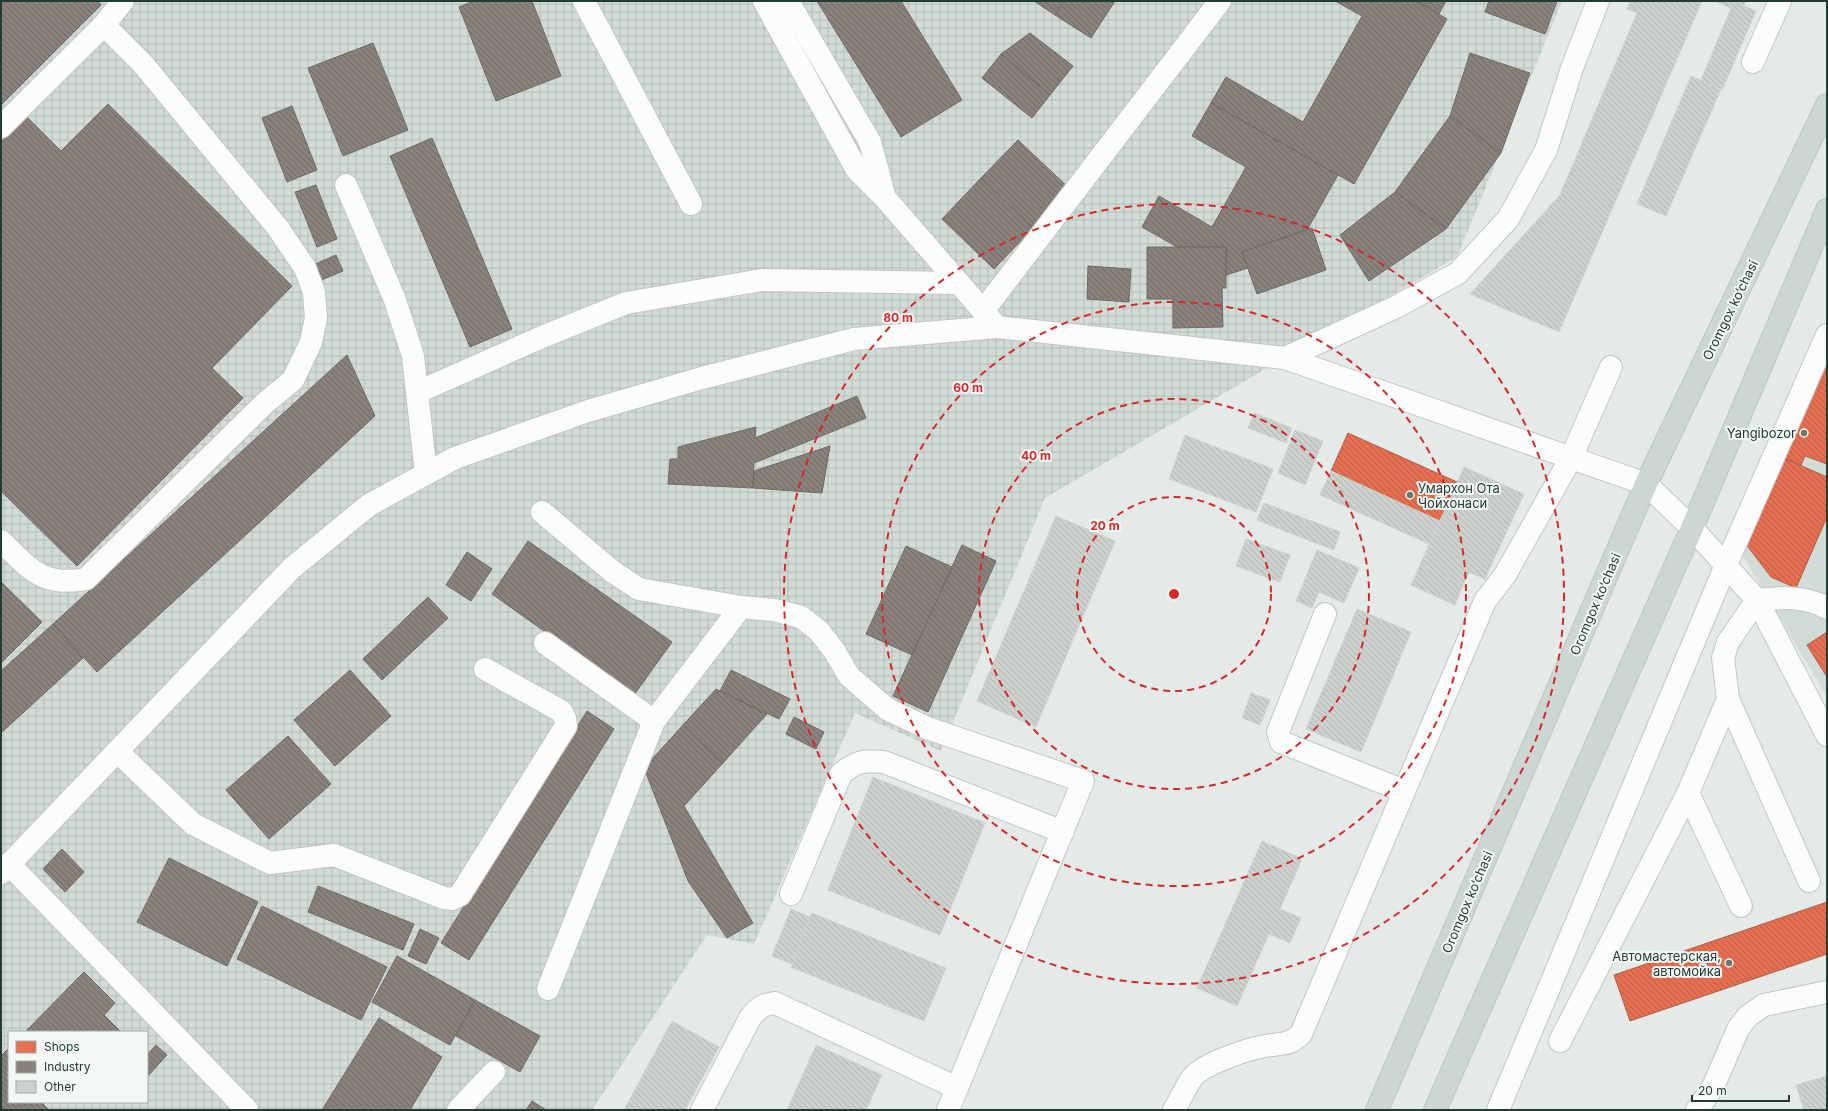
<svg xmlns="http://www.w3.org/2000/svg" width="1828" height="1111" viewBox="0 0 1828 1111" font-family="Inter,sans-serif">
<style>
.built{fill:#d3dbd6}
.industrial{fill:url(#industrial-grid);fill-rule:evenodd}
.shops{fill:url(#shops-back-hatch);stroke:#ac6048}
.industry{fill:url(#industry-back-hatch);stroke:#6b6c66}
.building{fill:url(#building-back-hatch);stroke:#cdd3d0}
.lines{fill:none;stroke-linecap:round;stroke-linejoin:round}
.minor-casing{stroke:#c1c7c4;stroke-width:24}
.major-casing{stroke:#bdc6c2;stroke-width:24}
.minor{stroke:#fbfcfb;stroke-width:22}
.major{stroke:#ced6d3;stroke-width:22}
.ring{fill:none;stroke:#d62828;stroke-width:2;stroke-dasharray:7 5}
.poi-dot{fill:#677971;stroke:#f3f8f5;stroke-width:1.5}
.labels{text-anchor:middle;stroke-width:4;stroke-linejoin:round;paint-order:stroke}
.street-label{font-size:13px;fill:#233c32;stroke:#f3f8f5}
.poi-label{font-size:13px;fill:#233c32;stroke:#f3f8f5;text-anchor:end}
.centre{fill:#d62828;stroke:#f3f8f5;stroke-width:2}
.ring-label{font-size:12px;text-anchor:middle;font-weight:bold;fill:#d62828;stroke:#f3f8f5;stroke-width:4;stroke-linejoin:round;paint-order:stroke}
</style>
<defs>
<pattern id="industrial-grid" width="8" height="8" patternUnits="userSpaceOnUse"><rect width="8" height="8" fill="#d3dbd6"/><path d="M0 4h8M4 0v8" fill="none" stroke="#b5bdb8"/></pattern>
<pattern id="shops-back-hatch" width="6" height="6" patternUnits="userSpaceOnUse"><rect width="6" height="6" fill="#e76f51"/><path d="M-1 5l2 2M0 0l6 6M5-1l2 2" fill="none" stroke="#bb5c44"/></pattern>
<pattern id="industry-back-hatch" width="6" height="6" patternUnits="userSpaceOnUse"><rect width="6" height="6" fill="#8a817c"/><path d="M-1 5l2 2M0 0l6 6M5-1l2 2" fill="none" stroke="#706b66"/></pattern>
<pattern id="building-back-hatch" width="6" height="6" patternUnits="userSpaceOnUse"><rect width="6" height="6" fill="#ccd1ce"/><path d="M-1 5l2 2M0 0l6 6M5-1l2 2" fill="none" stroke="#afb4b1"/></pattern>
</defs>
<rect width="100%" height="100%" fill="#e4eae7"/>
<path class="built" d="M1827,324V697L1734,541Z"/>
<path class="industrial" d="M1,1H1562L1457,257L1045,498L941,751L855,713L754,944L707,935L592,1110H1ZM9,1032H147V1102H9Z"/>
<g class="shops">
<path d="M1827,349V464L1805,456L1801,465L1779,456Z"/>
<path d="M1348,433L1457,482L1440,521L1331,471Z"/>
<path d="M1779,456L1827,477V517L1796,588L1771,577L1742,539Z"/>
<path d="M1827,632V677L1807,645Z"/>
<path d="M1827,902V954L1630,1021L1614,975Z"/>
</g>
<g class="industry">
<path d="M1,1H98L101,5L1,105Z"/>
<path d="M474,1H532L561,76L496,101L459,7Z"/>
<path d="M817,1H901L962,100L901,137Z"/>
<path d="M1034,1H1064L1055,15Z"/>
<path d="M1064,1H1115L1091,38L1055,15Z"/>
<path d="M1335,1H1417L1447,19L1354,184L1211,103L1226,77L1303,122L1362,16Z"/>
<path d="M1417,1H1446L1439,14Z"/>
<path d="M1489,1H1557L1545,34L1485,12Z"/>
<path d="M1030,33L1073,66L1050,95L1001,54Z"/>
<path d="M373,43L408,130L343,156L308,68Z"/>
<path d="M1470,53L1530,73L1501,153L1450,116Z"/>
<path d="M1001,54L1050,95L1032,118L982,78Z"/>
<path d="M1211,103L1338,175L1307,230L1242,252L1248,268L1226,275V247H1177L1142,227L1159,196L1212,227L1246,167L1192,136Z"/>
<path d="M108,104L292,286L212,368L243,398L77,566L1,491V142L26,116L61,151Z"/>
<path d="M292,106L317,170L287,182L262,118Z"/>
<path d="M1450,116L1501,153L1446,229L1395,192Z"/>
<path d="M432,138L512,329L470,347L390,156Z"/>
<path d="M1018,140L1070,189L1033,228L981,178Z"/>
<path d="M981,178L1033,228L994,269L942,219Z"/>
<path d="M316,185L337,239L317,247L295,192Z"/>
<path d="M1395,192L1446,229L1369,281L1340,235Z"/>
<path d="M1312,228L1326,270L1257,294L1242,252Z"/>
<path d="M1147,247H1226V288H1222L1223,327L1173,328V299H1147Z"/>
<path d="M336,255L343,271L319,281L313,265Z"/>
<path d="M1088,266L1131,269L1129,302L1087,299Z"/>
<path d="M347,355L375,416L97,672L53,624Z"/>
<path d="M857,396L866,418L754,463L753,488L668,484L670,459H678V447L756,427L755,438Z"/>
<path d="M830,446L822,493L753,488L754,471Z"/>
<path d="M528,541L672,642L634,695L492,594Z"/>
<path d="M962,545L996,561L928,712L893,696Z"/>
<path d="M906,546L952,567L912,655L866,634Z"/>
<path d="M467,552L492,569L471,601L446,585Z"/>
<path d="M1,582L42,622L1,663Z"/>
<path d="M428,597L448,618L382,680L363,659Z"/>
<path d="M53,624L83,658L1,733V671Z"/>
<path d="M350,670L391,716L335,766L294,720Z"/>
<path d="M731,670L790,699L779,719L720,691Z"/>
<path d="M716,689L767,714L723,763L683,725Z"/>
<path d="M587,711L614,729L469,960L441,943Z"/>
<path d="M794,717L824,732L816,749L786,734Z"/>
<path d="M683,725L723,763L684,806L753,923L727,938L688,881L644,768Z"/>
<path d="M288,736L331,784L269,839L226,790Z"/>
<path d="M62,849L84,872L65,892L43,869Z"/>
<path d="M169,858L258,902L227,966L137,922Z"/>
<path d="M318,886L414,924L403,950L308,912Z"/>
<path d="M262,906L387,967L361,1020L237,959Z"/>
<path d="M420,929L439,938L426,964L408,956Z"/>
<path d="M397,956L475,1000L450,1045L372,1002Z"/>
<path d="M84,972L115,1003L104,1015L121,1032H25Z"/>
<path d="M475,1000L540,1036L520,1072L456,1036Z"/>
<path d="M379,1018L442,1057L410,1110H322Z"/>
<path d="M156,1045L167,1055L147,1077V1055Z"/>
<path d="M9,1048V1102H41L49,1110H4L1,1107V1056Z"/>
<path d="M532,1101L546,1110H526Z"/>
</g>
<g class="building">
<path d="M1630,1H1702L1559,332L1470,294L1560,195L1637,13L1627,9Z"/>
<path d="M1714,1H1746L1744,6L1734,1L1731,8Z"/>
<path d="M1734,1L1756,11L1722,90L1701,80Z"/>
<path d="M1691,76L1721,89L1666,216L1637,204Z"/>
<path d="M1254,413L1292,428L1286,443L1248,428Z"/>
<path d="M1295,430L1323,441L1305,485L1278,473Z"/>
<path d="M1185,435L1273,469L1256,512L1169,479Z"/>
<path d="M1464,467L1524,494L1485,579L1469,572L1463,585L1420,565Z"/>
<path d="M1331,471L1440,521L1429,544L1320,495Z"/>
<path d="M1264,503L1306,519L1300,537L1257,520Z"/>
<path d="M1056,516L1115,541L1036,727L977,701Z"/>
<path d="M1306,519L1340,532L1334,550L1300,537Z"/>
<path d="M1246,539L1290,555L1280,582L1236,566Z"/>
<path d="M1317,550L1359,568L1344,603L1319,592L1312,608L1296,601Z"/>
<path d="M1420,565L1463,585L1455,605L1411,585Z"/>
<path d="M1357,609L1411,632L1361,752L1306,729Z"/>
<path d="M1251,693L1270,700L1260,725L1242,718Z"/>
<path d="M873,777L985,823L940,935L828,890Z"/>
<path d="M1262,841L1302,859L1280,909L1301,918L1290,943L1269,934L1237,1006L1197,988Z"/>
<path d="M791,909L810,917L792,964L772,956Z"/>
<path d="M812,913L946,968L924,1021L791,967Z"/>
<path d="M672,1021L719,1047L685,1110H624Z"/>
<path d="M816,1045L882,1075L866,1110H787Z"/>
<path d="M1827,1076V1110H1804L1796,1085Z"/>
</g>
<g class="lines">
<g class="minor-casing">
<g id="minor">
<path d="M584,1L691,204"/>
<path d="M764,1L857,170L886,199L997,327"/>
<path d="M788,1L870,142L885,198"/>
<path d="M1753,62L1780,1"/>
<path d="M1,127L104,25L123,1"/>
<path d="M346,185L395,300L413,356L426,474"/>
<path d="M983,311L1220,1"/>
<path d="M1285,358L1396,307L1458,273L1508,219L1546,150L1572,68L1598,1"/>
<path d="M418,392L542,337L626,303L762,280L958,283"/>
<path d="M542,512L613,572L639,589L741,607"/>
<path d="M1,541C30,569 42,587 86,579L265,403L293,380L311,342L316,318L314,292L305,268L278,228L143,64L104,25"/>
<path d="M1325,614L1278,732L1281,742L1404,791"/>
<path d="M545,643L654,721"/>
<path d="M1728,699L1809,881"/>
<path d="M117,751L193,824L270,863L334,855L444,898L452,899L460,895L566,726L565,718L561,711L485,669"/>
<path d="M1688,793L1741,906"/>
<path d="M9,864L247,1110"/>
<path d="M1,873L292,568L369,505L455,458L588,411L702,378L854,339L997,327L1285,358L1646,484L1692,528L1757,600L1827,735"/>
<path d="M791,894L841,774C857,760 864,761 884,762L1063,832"/>
<path d="M548,989L654,721L741,607L774,610L801,617L819,631L835,652L849,676L887,709L927,728L1083,781L948,1110"/>
<path d="M1560,1041L1688,793L1728,699L1723,658L1728,642L1757,600C1781,597 1806,596 1827,608"/>
<path d="M458,1110L494,1072"/>
<path d="M702,1110L750,1018C758,1008 763,1004 775,1003L957,1088"/>
<path d="M1174,1110C1180,1100 1185,1088 1192,1078C1202,1064 1248,1049 1265,1046C1281,1043 1289,1046 1301,1034L1485,601L1505,575L1571,458L1611,367"/>
<path d="M1498,1110L1726,565L1827,335"/>
<path d="M1697,1110L1713,1087L1738,1029L1748,1016L1764,1005L1827,992"/>
</g>
</g>
<g class="major-casing">
<g id="major">
<path d="M1377,1110L1646,484L1827,105"/>
<path d="M1435,1110L1692,528L1827,210"/>
</g>
</g>
<use href="#minor" class="minor"/>
<use href="#major" class="major"/>
</g>
<g class="ring">
<circle cx="1174" cy="594" r="97"/>
<circle cx="1174" cy="594" r="195"/>
<circle cx="1174" cy="594" r="292"/>
<circle cx="1174" cy="594" r="390"/>
</g>
<g class="poi-dot">
<circle cx="1804" cy="433" r="4"/>
<circle cx="1410" cy="495" r="4"/>
<circle cx="1729" cy="963" r="4"/>
</g>
<g class="labels">
<g class="street-label">
<text transform="translate(1730 310) rotate(-64)" y="5">Oromgox ko‘chasi</text>
<text transform="translate(1595 604) rotate(-67)" y="5">Oromgox ko‘chasi</text>
<text transform="translate(1467 902) rotate(-67)" y="5">Oromgox ko‘chasi</text>
</g>
<g class="poi-label">
<text x="1796" y="438">Yangibozor</text>
<text x="1418" y="493" text-anchor="start">Умархон Ота<tspan x="1418" dy="15">Чойхонаси</tspan></text>
<text x="1721" y="961">Автомастерская,<tspan x="1721" dy="15">автомойка</tspan></text>
</g>
</g>
<circle cx="1174" cy="594" r="6" class="centre"/>
<g class="ring-label">
<text x="898" y="322">80 m</text>
<text x="968" y="392">60 m</text>
<text x="1036" y="460">40 m</text>
<text x="1105" y="530">20 m</text>
</g>
<rect width="1828" height="1111" fill="none" stroke="#233c32" stroke-width="4"/>
<rect x="8" y="1031" width="140" height="72" fill="#f3f8f5" stroke="#a0ada7"/>
<rect x="16" y="1041" width="20" height="12" fill="#e76f51" stroke="#a0ada7"/>
<text x="44" y="1051" font-size="12" fill="#233c32">Shops</text>
<rect x="16" y="1061" width="20" height="12" fill="#8a817c" stroke="#a0ada7"/>
<text x="44" y="1071" font-size="12" fill="#233c32">Industry</text>
<rect x="16" y="1081" width="20" height="12" fill="#ccd1ce" stroke="#a0ada7"/>
<text x="44" y="1091" font-size="12" fill="#233c32">Other</text>
<path d="M1692 1095v6h97v-6" fill="none" stroke="#233c32" stroke-width="2"/>
<text x="1698" y="1095" font-size="12" fill="#233c32" stroke="#f3f8f5" stroke-width="3" paint-order="stroke">20 m</text>
</svg>
